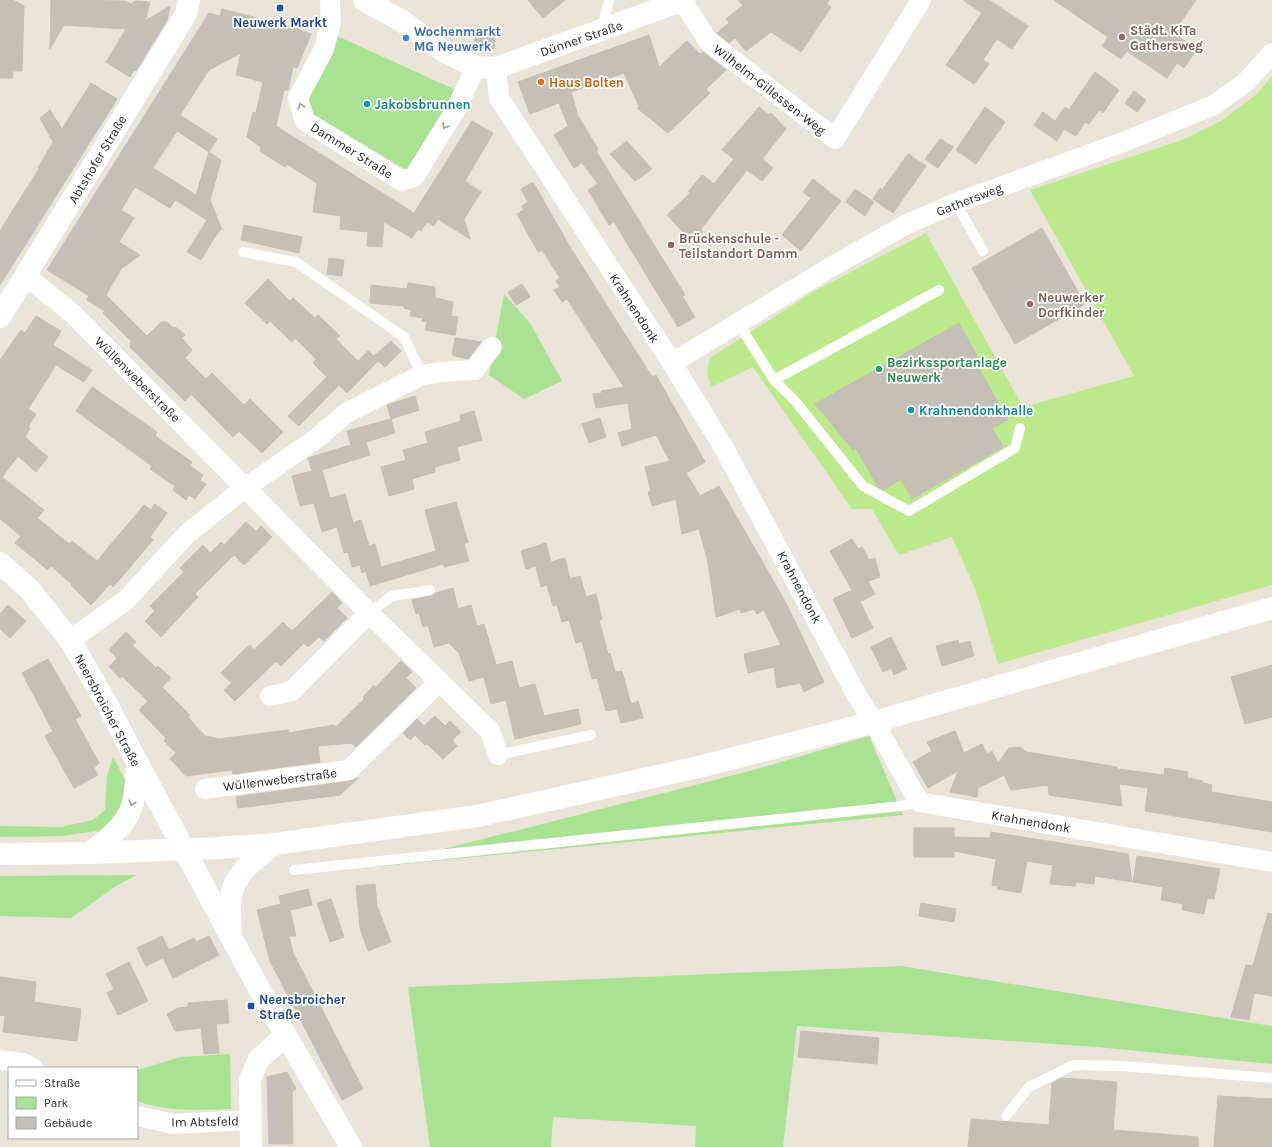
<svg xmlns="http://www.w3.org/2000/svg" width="1272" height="1147" viewBox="0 0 1272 1147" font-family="Karla,sans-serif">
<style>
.green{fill:#a8e292}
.pitch{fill:#bde98d}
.building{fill:#c5c0b7;stroke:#c4bfb1;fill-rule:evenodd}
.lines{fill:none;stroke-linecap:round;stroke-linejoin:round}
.service{stroke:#fff;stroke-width:10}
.minor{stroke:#fff;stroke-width:20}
.tertiary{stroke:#fff;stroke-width:22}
.secondary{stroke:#fff;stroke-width:22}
.oneway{stroke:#9d9d9d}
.transit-dot{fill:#1a4fb4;stroke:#fff;stroke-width:1.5}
.education-dot{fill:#8d6e63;stroke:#fff;stroke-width:1.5}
.shop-dot{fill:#3f7fe0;stroke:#fff;stroke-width:1.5}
.food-dot{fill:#e8710a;stroke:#fff;stroke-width:1.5}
.culture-dot{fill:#0f9aa8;stroke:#fff;stroke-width:1.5}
.leisure-dot{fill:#2e9e5b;stroke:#fff;stroke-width:1.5}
.labels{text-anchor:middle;stroke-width:3.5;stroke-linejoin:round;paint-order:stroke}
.transit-label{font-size:13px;font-weight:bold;fill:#164399;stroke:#fff}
.education-label{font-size:13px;font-weight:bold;fill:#785e54;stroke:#fff;text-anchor:start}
.shop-label{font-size:13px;font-weight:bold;fill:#366cbe;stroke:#fff;text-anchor:start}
.street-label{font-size:13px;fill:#262626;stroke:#fff}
.food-label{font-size:13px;font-weight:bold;fill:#c56008;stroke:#fff;text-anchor:start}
.culture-label{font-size:13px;font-weight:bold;fill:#0d838f;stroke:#fff;text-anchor:start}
.leisure-label{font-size:13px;font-weight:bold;fill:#27864d;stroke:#fff;text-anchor:start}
</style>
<rect width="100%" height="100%" fill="#eae3d7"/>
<g class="green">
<path d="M335,35L458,91L408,171L310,112L309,93Z"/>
<path d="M504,294L530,323L562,381L524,399L489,375Z"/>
<path d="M869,736L903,815L373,867L754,770Z"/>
<path d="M113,757L127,783L126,802L99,836L96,831L62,836L0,837V826L61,827L93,820L105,810L107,776Z"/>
<path d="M137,875L116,886L71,918L0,916V876Z"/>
<path d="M901,966L1272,1026V1064L1097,1047L797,1026L783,1147H695L696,1126L553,1117L551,1147H430L408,987Z"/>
<path d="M230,1054L231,1109C199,1110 168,1112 137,1101V1070L181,1057Z"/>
</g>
<path class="pitch" d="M1272,76V585L998,664L976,591L952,537L899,555L872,509H852L753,367L711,387L707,372L710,358L816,290L926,233L1023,407L1134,376L1030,190L1182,140L1221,121L1257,94Z"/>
<g class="building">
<path d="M0,0H13L24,6L22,71H13V78H0Z"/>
<path d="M51,0L126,1L131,4L135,1L150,2L145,21L170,6L167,20L136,71L134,70L130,77L106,62L126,29L64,25L50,49Z"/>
<path d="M528,0H565L543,18Z"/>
<path d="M738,0H830L827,4L831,7L801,52L771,32L746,51L735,38L729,43L717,33L729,23L726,19L743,5Z"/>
<path d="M963,0H989L1028,26L1012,49L997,39L983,60L989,64L974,84L946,65L982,13Z"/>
<path d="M1054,0H1196L1173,33L1197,49L1184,68L1177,63L1167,78L1127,51L1121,59L1102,46L1108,37Z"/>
<path d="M222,9L292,27L311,34L297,68L293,67L288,90H284L276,126L414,213L472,121L493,133L465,181L481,192L464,219L470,239L438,219L434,226L427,222L421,231L418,229L412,238L384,222L382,247L367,246L368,232L340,229L341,216L313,212L317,183L287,164L285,167L260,151L261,147L247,137L253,112L256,113L263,82L236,75L241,53L209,70L180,115L217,139L209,152L221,160L210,200L222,230L221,229L215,237L201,260L187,252L207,220L175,200L170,208L135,187L121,210L134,218L119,242L140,255L121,269L106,295L147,336L161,322H167L172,327L177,328L185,335L182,338L192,350L185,358L206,379L212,373L244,405L250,399L283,432L262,453L239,431L233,437L191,394L185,401L130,347L131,341L103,313L105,311L87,300L89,296L47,270L209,13L220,16ZM177,131L209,152L196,195L153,168Z"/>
<path d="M476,32L495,34L494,49L474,47Z"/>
<path d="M649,35L659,67L687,41L700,54L703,52L726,70L706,89L710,93L668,133L637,108L639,106L624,73L571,92L578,116L598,149L596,151L685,295L682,296L695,317L678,327L614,222L609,225L588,190L598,184L582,163L574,168L554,135L568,126L559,103L530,114L518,82Z"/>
<path d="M1095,72L1119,90L1103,113L1099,110L1089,124L1085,122L1076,136L1064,129L1057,141L1034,125L1043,112L1055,121L1065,107L1069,110Z"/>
<path d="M91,83L117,99L0,285V231L40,167L38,168L53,142L40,118L50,110L62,129Z"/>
<path d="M1134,91L1146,100L1137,112L1125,103Z"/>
<path d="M759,107L769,115L771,113L786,129L762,159L773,168L762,181L747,170L701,229L703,232L692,242L667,215L690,193L689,191L702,175L714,184L734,159L722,150Z"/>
<path d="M985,107L1005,122L976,164L956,150Z"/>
<path d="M940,139L953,147L938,168L925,159Z"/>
<path d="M627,141L652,169L635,181L610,154Z"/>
<path d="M908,154L926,166L893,213L873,199L880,188L882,190Z"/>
<path d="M813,179L841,201L801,251L782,235L811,198L803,192Z"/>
<path d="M533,182L570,247L640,358L652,377L656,375L705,462L686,473L700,496L719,486L786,603L824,682L804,692L800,683L777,688L774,667L748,673L744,654L781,645L764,610L757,614L754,609L741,613L740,609L716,617L708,562L699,529L682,534L676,499L652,506L648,492L651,491L645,467L670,461L656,435L622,446L618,433L632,429L628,403L596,408L593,394L602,393L601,391L624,387L567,299L562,302L554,290L560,287L556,281L560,278L542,250L538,252L517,214L524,210L522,206L528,202L521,189Z"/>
<path d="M855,189L874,202L865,216L846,202Z"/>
<path d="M244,225L302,237L299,253L241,240Z"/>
<path d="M1042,228L1085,304L1015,344L972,268Z"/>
<path d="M329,258L344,260L342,276L327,274Z"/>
<path d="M268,279L290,301L293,298L315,318L318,315L340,336L336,339L358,361L368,351L374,356L391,341L401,351L385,367L378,361L347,393L339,385L299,426L288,416L327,377L313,363L316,359L295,338L292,342L270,321L267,324L245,303Z"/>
<path d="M408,283L435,287V298L453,302L451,316L458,317L455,335L425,330L427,322L422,321L423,318L410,316L411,310L404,308V306L370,303L371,285L407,289Z"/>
<path d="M522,284L530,297L516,305L508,292Z"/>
<path d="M36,316L61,331L53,345L92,370L84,382L56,365L28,409L36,414L28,427L30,428L25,437L48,457L36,472L18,456L2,477L44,510L37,518L69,544L72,541L97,561L144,505L151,510L155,504L167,513L150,537L153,540L113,587L110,584L91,605L71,585L72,584L51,566L48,570L15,543L21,536L0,519V360L21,330L25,333Z"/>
<path d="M959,323L978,358L974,360L1008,420L992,428L1003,447L912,499L901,479L883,490L878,487L856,448L853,450L815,404Z"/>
<path d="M455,338L463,339L481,342L468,359L459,357L452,355Z"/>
<path d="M92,387L157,432L155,436L192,462L190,466L203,475L200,480L206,484L195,499L189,495L186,500L173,490L175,486L150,469L152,466L76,411Z"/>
<path d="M415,396L419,410L391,419L387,405Z"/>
<path d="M474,411L482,440L457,447L460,460L435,467V472L412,479L414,489L389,496L381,467L406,460L403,450L428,443L425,432L461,421L460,415Z"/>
<path d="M600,418L606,437L589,443L582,424Z"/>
<path d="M391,419L395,433L366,442L370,455L322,470L330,498L345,494L353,523L361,520L369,546L375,544L381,567L436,551L425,510L456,502L468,542L464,544L469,561L444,567L443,564L370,586L366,571L362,573L360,565L352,567L348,552L344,553L337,527L322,532L314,503L300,506L292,476L312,471L308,458L311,457L351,445L347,431Z"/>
<path d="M246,522L256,531L261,526L272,537L244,565L234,555L195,594L198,597L161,637L145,621L155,611L150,606L184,572L180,568L203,545L210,553L221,542L224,545Z"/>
<path d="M852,539L858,549L862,547L869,560L875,558L880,577L868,581L875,594L860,602L873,628L852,638L833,599L852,590L830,551Z"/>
<path d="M546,543L551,562L565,558L570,579L580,576L586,597L596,594L602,619L599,620L608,654L610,653L615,672L622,671L631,704L638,701L643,718L621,723L617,709L606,711L597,678L592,679L582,641L576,643L569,620L562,622L557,605L553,606L547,585L541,587L536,566L526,569L521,551Z"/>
<path d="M453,588L458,609L471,605L477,626L484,624L496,665L512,661L519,688L535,684L544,716L578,709L581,724L515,739L506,700L491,704L484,677L469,681L459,653L449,643L434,647L428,625L423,627L419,613L416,614L412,600L431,596L436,593Z"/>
<path d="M332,592L342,603L337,608L347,618L324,641L319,637L308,647L304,643L281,666L276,661L235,701L224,690L232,683L221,673L244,650L250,645L254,650L283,622L292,631Z"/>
<path d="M8,605L26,621L10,638L0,629V614Z"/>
<path d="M126,632L136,642L132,645L156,668L158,666L171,678L162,687L190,715L188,717L205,736L219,739L288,730L289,733L334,725L336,727L364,699L363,697L374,685L376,687L401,661L412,672L406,678L416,688L356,747L351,743L318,746L320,762L233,774L232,770L186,776L170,759L176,753L164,741L166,738L139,710L148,701L122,676L120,678L109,667L117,658L109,650Z"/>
<path d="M891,637L907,669L894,675L891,668L883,672L871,647Z"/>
<path d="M958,640L959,644L970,641L974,656L942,666L936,646Z"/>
<path d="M48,659L81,716L75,719L99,763L94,768L98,775L74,788L45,736L53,731L22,673Z"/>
<path d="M1272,665V717L1245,724L1231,677Z"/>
<path d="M435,716L445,726L450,721L461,732L452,740L457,746L443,759L427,744L425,745L415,735L410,740L403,733L417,719L424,726Z"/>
<path d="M955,731L964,753L982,744L987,754L992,751L998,763L1009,748L1020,747L1026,752L1117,767V769L1164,775L1165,768L1188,772L1187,778L1203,781V783L1212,785L1211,792L1272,802V832L1145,811L1148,788L1119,784L1122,806L1049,795L1048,785L1011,790L1004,775L978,788L977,797L950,792L958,771L928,788L913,762L932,751L927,742Z"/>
<path d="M358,778L340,795L238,808L236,797L350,781Z"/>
<path d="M914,828H954V837L990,838L991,832L1128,854L1132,882L1095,876L1094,884L1076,882L1075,886L1050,884L1053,865L1027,861L1021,893L997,889L998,886L992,885L996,859L954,851V857H914Z"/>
<path d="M1137,856L1220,869L1214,899L1207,898L1204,914L1182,910L1183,904L1161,900L1163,887L1133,882Z"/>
<path d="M375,884L377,906L391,942L368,951L360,928L356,886Z"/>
<path d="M308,889L312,905L290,910L296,936H289L293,953L363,1089L342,1100L270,961L257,910L281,904L279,896Z"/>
<path d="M331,899L344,937L330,942L317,903Z"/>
<path d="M921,903L956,909L954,922L919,916Z"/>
<path d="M1268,913L1272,914V996L1254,993L1249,1020L1231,1017L1246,965L1253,966Z"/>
<path d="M162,936L169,950L194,938L196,942L209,936L219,955L173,978L163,958L146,966L137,948Z"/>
<path d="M129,962L148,1001L118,1015L107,993L114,989L106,974Z"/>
<path d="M0,977L36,982L34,1002L81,1009L77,1041L3,1032L5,1016L0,1015Z"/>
<path d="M227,1000L229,1023L216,1024L219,1053L204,1054L201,1028L175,1031L167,1014L178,1008L188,1007V1003Z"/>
<path d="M801,1031L879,1038L877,1064L798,1057Z"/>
<path d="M287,1072L296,1089L292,1092L293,1144H269L267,1077Z"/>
<path d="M1062,1078L1117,1082L1113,1130L1198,1137V1147H968L971,1119L1049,1125L1052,1083Z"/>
<path d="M1218,1096L1272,1099V1147H1214Z"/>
</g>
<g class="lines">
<g class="service">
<path d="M602,29L609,0"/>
<path d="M956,203L983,251"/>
<path d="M243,252L296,262L404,337L422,375"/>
<path d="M738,323L774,380L939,290"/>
<path d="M774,380L796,402L863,486L909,511L1015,448L1020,428"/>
<path d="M369,613L392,596L430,590"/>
<path d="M498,755L591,735"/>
<path d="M294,870L901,806L919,802"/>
<path d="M1006,1116L1029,1087L1073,1065L1121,1066L1272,1078"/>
</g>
<g class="minor">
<path d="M330,0L331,22L324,49L298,98L305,121L402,181L414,177L456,109L476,67"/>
<path d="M683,1L708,41L835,139L921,0"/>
<path d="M496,68L499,98L672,363L724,448L856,694L874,722L919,802L1272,862"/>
<path d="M26,276L73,314L369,613L490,731L498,755"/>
<path d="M672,363L831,267L907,224L956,203L1126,141L1214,105L1246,82L1272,53"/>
<path d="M70,640L125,601L188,533L246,487L316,439L346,413L422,375L441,372L474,370L492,347"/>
<path d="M270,696L292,691L369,613"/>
<path d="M205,789L349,770L439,682"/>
<path d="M0,1060L23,1063L33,1068"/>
<path d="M137,1116L173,1124L250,1120"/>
</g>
<g class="tertiary">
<path d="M364,0L402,21L443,51L476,67L496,68L684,0"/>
<path d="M0,317L186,14L189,0"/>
<path d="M0,563L29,589L70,640L108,706L138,764L264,998L351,1147"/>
<path d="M251,1147L250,1080L259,1059L286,1035"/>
</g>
<g class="secondary">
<path d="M90,853C106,840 129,824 133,802C136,789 136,777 138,764"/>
<path d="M0,854L90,853L218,848L274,844L477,816L703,766L874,722L1272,608"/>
<path d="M231,935C231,922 228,905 232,892C237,871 258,857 274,844"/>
</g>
</g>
<defs><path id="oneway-chevron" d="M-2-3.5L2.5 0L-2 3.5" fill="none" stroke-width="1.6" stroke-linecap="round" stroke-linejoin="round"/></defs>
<g class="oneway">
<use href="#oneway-chevron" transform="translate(301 106) rotate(-108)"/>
<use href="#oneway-chevron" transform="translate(445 126) rotate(122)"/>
<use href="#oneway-chevron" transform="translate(132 803) rotate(106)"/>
</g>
<g class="transit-dot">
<rect x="276" y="4" width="8" height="8" rx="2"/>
<rect x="247" y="1002" width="8" height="8" rx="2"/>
</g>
<g class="education-dot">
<circle cx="1122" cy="37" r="4"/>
<circle cx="671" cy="245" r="4"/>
<circle cx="1030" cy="304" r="4"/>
</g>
<circle class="shop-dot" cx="406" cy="38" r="4"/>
<circle class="food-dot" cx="541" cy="82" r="4"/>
<g class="culture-dot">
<circle cx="367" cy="104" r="4"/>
<circle cx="911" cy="410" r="4"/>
</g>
<circle class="leisure-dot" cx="879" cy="369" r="4"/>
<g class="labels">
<g class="transit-label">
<text x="280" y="27">Neuwerk Markt</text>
<text x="259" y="1004" text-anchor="start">Neersbroicher<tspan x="259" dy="15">Straße</tspan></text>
</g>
<g class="education-label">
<text x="1130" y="35">Städt. KiTa<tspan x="1130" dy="15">Gathersweg</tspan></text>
<text x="679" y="243">Brückenschule -<tspan x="679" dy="15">Teilstandort Damm</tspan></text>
<text x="1038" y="302">Neuwerker<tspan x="1038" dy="15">Dorfkinder</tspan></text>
</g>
<g class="shop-label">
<text x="414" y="36">Wochenmarkt<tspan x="414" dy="15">MG Neuwerk</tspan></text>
</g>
<g class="street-label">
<text transform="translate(581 38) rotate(-19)" y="5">Dünner Straße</text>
<text transform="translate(770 89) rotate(38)" y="5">Wilhelm-Gillessen-Weg</text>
<text transform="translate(352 150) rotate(32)" y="5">Dammer Straße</text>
<text transform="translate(97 159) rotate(-59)" y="5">Abtshofer Straße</text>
<text transform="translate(969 199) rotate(-21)" y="5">Gathersweg</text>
<text transform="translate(635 308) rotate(57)" y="5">Krahnendonk</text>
<text transform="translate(138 379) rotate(45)" y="5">Wüllenweberstraße</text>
<text transform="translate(800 587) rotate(62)" y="5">Krahnendonk</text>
<text transform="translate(108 710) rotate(62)" y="5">Neersbroicher Straße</text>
<text transform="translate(280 779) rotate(-7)" y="5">Wüllenweberstraße</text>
<text transform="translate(1031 821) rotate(10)" y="5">Krahnendonk</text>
<text transform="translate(205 1121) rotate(-1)" y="5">Im Abtsfeld</text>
</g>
<g class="food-label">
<text x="549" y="87">Haus Bolten</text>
</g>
<g class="culture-label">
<text x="375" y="109">Jakobsbrunnen</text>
<text x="919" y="415">Krahnendonkhalle</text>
</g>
<g class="leisure-label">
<text x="887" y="367">Bezirkssportanlage<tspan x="887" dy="15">Neuwerk</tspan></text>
</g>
</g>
<rect x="8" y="1067" width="130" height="72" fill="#ffffff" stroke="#a8a8a8"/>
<rect x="16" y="1080" width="20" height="6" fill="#ffffff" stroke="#a8a8a8"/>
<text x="44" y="1087" font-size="12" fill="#262626">Straße</text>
<rect x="16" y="1097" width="20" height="12" fill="#a8e292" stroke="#a8a8a8"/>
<text x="44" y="1107" font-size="12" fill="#262626">Park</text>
<rect x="16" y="1117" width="20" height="12" fill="#c5c0b7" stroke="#a8a8a8"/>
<text x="44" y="1127" font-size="12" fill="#262626">Gebäude</text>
</svg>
